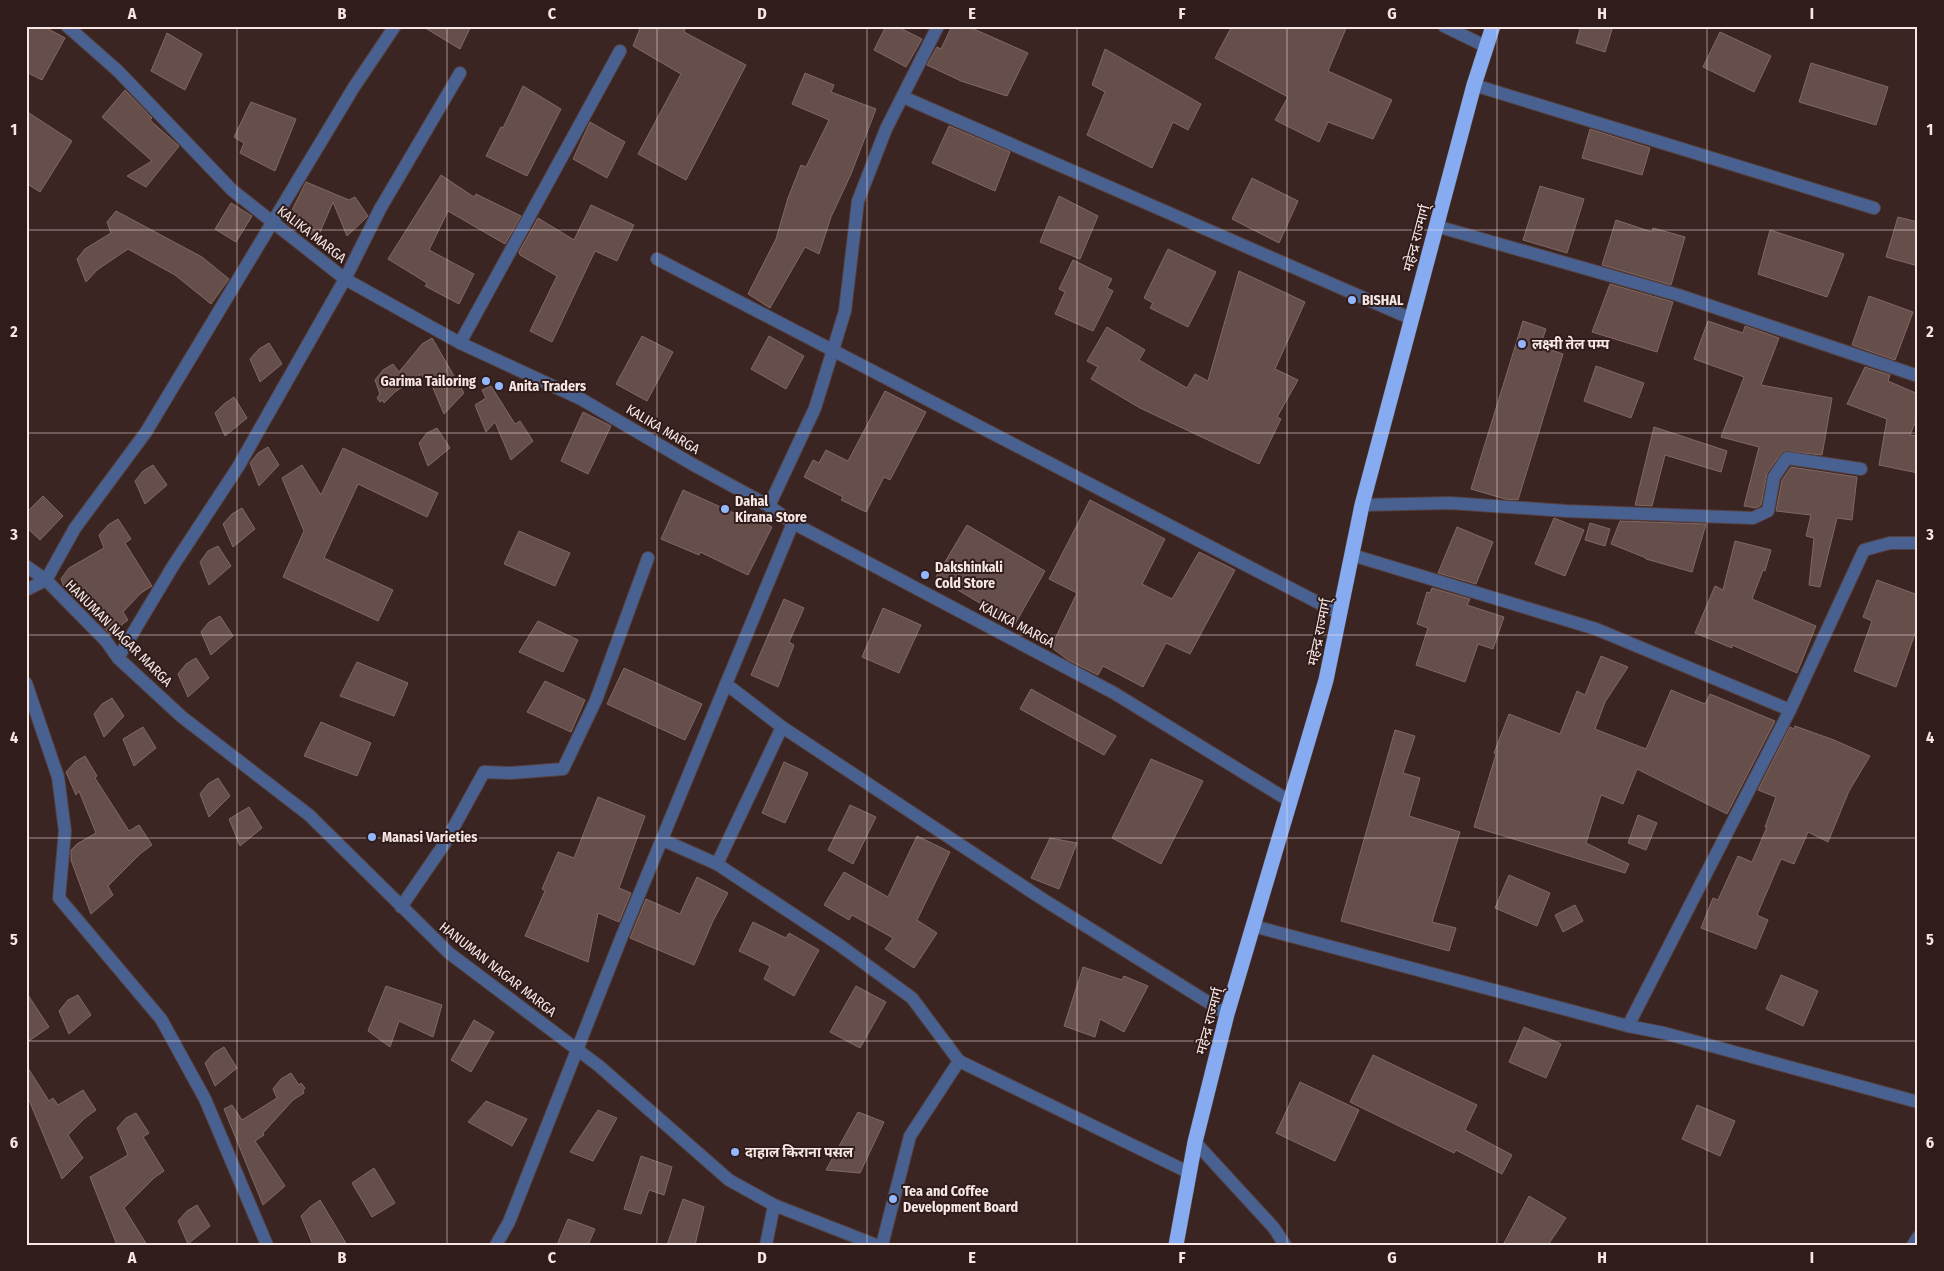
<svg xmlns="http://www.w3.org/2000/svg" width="1944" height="1271" viewBox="0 0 1944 1271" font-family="'Fira Sans Condensed','Noto Sans Devanagari',sans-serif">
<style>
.building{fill:#664e4b;stroke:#816865}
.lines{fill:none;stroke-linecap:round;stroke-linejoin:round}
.minor-casing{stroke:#55403e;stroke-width:14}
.highway-casing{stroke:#55403e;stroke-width:16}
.minor{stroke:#486190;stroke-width:12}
.highway{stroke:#87abf0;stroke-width:15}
.grid{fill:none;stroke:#f6e7e5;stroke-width:1;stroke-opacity:0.55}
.poi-dot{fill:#92b7fd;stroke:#301c1a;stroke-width:2}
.labels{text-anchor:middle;stroke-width:4;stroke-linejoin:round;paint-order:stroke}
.street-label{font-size:14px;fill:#f6e7e5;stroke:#301c1a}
.poi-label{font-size:14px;font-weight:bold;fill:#f6e7e5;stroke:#301c1a;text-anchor:start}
.neatline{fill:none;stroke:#f6e7e5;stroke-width:2}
.grid-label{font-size:16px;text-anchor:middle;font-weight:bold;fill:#f6e7e5}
</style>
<rect width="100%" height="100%" fill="#3b2523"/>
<g class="building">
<path d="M26,26H43L65,38L42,80L26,72Z"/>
<path d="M422,26H471L460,49Z"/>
<path d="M641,26H686L684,32L746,65L686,180L638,154L681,74L633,46Z"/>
<path d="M886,26H896L922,39L906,67L874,50Z"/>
<path d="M952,26H967L1028,53L1007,96L961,81L927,65L937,47L941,49Z"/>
<path d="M1232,26H1347L1328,71L1392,100L1373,139L1328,122L1319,142L1275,120L1288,97L1215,58Z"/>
<path d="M1581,26H1613L1605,52L1576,43Z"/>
<path d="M1720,32L1771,56L1754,92L1703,67Z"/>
<path d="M167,33L202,54L185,90L151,71Z"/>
<path d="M1105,49L1201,104L1188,130L1173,122L1152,168L1087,135L1105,92L1092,85Z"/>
<path d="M1811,63L1888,87L1876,125L1799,102Z"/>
<path d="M805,73L834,85L831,92L876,109L851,174L831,217L819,254L805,247L770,308L748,294L776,239L788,198L801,165L806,167L829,120L792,104Z"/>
<path d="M523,86L561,109L527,176L486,156L501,127L503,128Z"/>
<path d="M125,90L152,118L150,120L179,146L146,187L127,176L152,161L102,117Z"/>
<path d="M251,102L296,119L275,171L240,153L244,143L234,137Z"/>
<path d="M26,111L72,141L40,192L26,183Z"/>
<path d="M590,122L625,142L607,178L573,159Z"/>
<path d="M949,126L1010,152L995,191L932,163Z"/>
<path d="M1590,129L1650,148L1642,175L1582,158Z"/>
<path d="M441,175L474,197L476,194L521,216L505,244L448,211L429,250L474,274L459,304L425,286L427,283L388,259Z"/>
<path d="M1252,178L1298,201L1279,243L1232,219Z"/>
<path d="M306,182L349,200L355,197L368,216L366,218L347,236L333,202L318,237L291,226L286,222Z"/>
<path d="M1540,186L1584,199L1567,253L1523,240Z"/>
<path d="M1059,196L1098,216L1080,259L1040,242Z"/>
<path d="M231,203L252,216L236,242L215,229Z"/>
<path d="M591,205L634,225L617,261L595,251L552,342L530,331L557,276L520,255L519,252L538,218L574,240Z"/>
<path d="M116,211L202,257L229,279L211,304L175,275L128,249L97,270L86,282L77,259L85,249L111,233L107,222Z"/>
<path d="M1898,217L1918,222V266L1886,257Z"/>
<path d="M1616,220L1652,232L1653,228L1685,237L1671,285L1602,265Z"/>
<path d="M1770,230L1844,254L1827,297L1758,274Z"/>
<path d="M1168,249L1216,272L1188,327L1150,308L1153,303L1144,298Z"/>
<path d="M1073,260L1112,279L1107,288L1113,291L1093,331L1055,314L1065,292L1059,289Z"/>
<path d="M1239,271L1305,302L1275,369L1298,380L1277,417L1281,419L1259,464L1140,408L1091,379L1098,367L1087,361L1107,327L1145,350L1139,360L1187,388L1195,374L1208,381Z"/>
<path d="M1610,284L1673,302L1657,352L1592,332Z"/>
<path d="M1869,296L1913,312L1895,360L1852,345Z"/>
<path d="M1523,321L1546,329L1540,346L1563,354L1518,500L1505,499L1471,489Z"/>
<path d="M1708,321L1743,333L1745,326L1779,338L1761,385L1832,398L1822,455L1783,451L1767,473L1761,505L1756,508L1744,506L1759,447L1721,437L1744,377L1694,359Z"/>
<path d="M642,336L673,352L647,401L616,384Z"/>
<path d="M769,336L804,356L786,389L751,369Z"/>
<path d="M432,338L464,393L444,414L427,374L423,377L422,374L395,392L384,403L383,400L380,402L377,398L380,394L375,380L383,370L393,364L399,372L422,344Z"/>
<path d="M269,343L282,364L260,382L250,359L259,349Z"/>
<path d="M1596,366L1644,383L1631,418L1584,401Z"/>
<path d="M1865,367L1890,375L1888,381L1918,394V416L1910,435L1918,436V473L1879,465L1887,419L1847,404Z"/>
<path d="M491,386L515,424L520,421L533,441L511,460L495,422L486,432L475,405L486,398L482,390Z"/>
<path d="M885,391L926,412L890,480L884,477L866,512L841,500L843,497L804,477L813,460L819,463L826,450L848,461Z"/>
<path d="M234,397L247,418L225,436L215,413L224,404Z"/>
<path d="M583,412L611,426L588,474L561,461Z"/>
<path d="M1654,427L1727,451L1721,472L1665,455L1652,506L1635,505Z"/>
<path d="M437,428L450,448L428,466L419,443L427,433Z"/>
<path d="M268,447L279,465L259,486L250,463L258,453Z"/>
<path d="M343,448L438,493L427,517L358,484L324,558L393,590L378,621L283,577L304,531L282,478L302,465L321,495Z"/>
<path d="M153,465L167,485L145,504L135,481L143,471Z"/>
<path d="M1791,467L1857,477L1852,520L1837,518L1820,587L1809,585L1814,538L1806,536L1811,515L1776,511L1782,480Z"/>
<path d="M683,490L745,518L747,514L772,527L748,575L700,552L699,555L661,539Z"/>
<path d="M43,496L63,516L40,540L26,527V513Z"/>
<path d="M1090,500L1165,539L1142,584L1172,599L1199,552L1235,570L1190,654L1166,643L1143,687L1103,666L1098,675L1068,660L1051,647L1077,593L1049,579Z"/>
<path d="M242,508L255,529L233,547L223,524L232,514Z"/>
<path d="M1554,518L1584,530L1565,576L1535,564Z"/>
<path d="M118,519L131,539L125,543L152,586L141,593L123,612L128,620L110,634L99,622L85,587L74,597L64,587L61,579L69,568L104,548L99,535L108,525Z"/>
<path d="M1620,521L1706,524L1692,572L1646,559V558L1611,544Z"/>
<path d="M1590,523L1610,529L1605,546L1585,540Z"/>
<path d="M967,525L1045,571L1015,624L936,577Z"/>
<path d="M1457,527L1493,542L1476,584L1438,573Z"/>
<path d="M519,531L570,553L555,586L504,564Z"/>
<path d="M1735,541L1771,550L1765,571L1763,570L1752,599L1816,626L1797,673L1732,645V648L1695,633L1715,586L1723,590Z"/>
<path d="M218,546L231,566L209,585L200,562L208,551Z"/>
<path d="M1877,580L1918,595V625L1896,687L1854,671L1872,621L1863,617Z"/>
<path d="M1432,588L1470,599L1467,605L1504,617L1493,649L1478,644L1465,682L1416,665L1428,628L1417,624L1427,592L1430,593Z"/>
<path d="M784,599L804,608L789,642L794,645L778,687L751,675Z"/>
<path d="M883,608L921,625L899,673L862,657Z"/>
<path d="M220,616L233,636L211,655L201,632L209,622Z"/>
<path d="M538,621L578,640L563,672L519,652Z"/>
<path d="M1601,656L1628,667L1605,702L1595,729L1646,749L1671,690L1705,704L1710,694L1775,721L1727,814L1637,769L1623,804L1601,795L1586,843L1629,864L1625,873L1474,827L1496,754L1494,753L1509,714L1560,734L1577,691L1585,695Z"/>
<path d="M196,658L209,678L188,697L178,674L186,664Z"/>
<path d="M357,662L408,683L394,716L340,696Z"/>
<path d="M624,668L702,704L685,740L607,704Z"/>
<path d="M545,681L585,700L571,732L527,712Z"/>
<path d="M1031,689L1116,736L1104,755L1020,709Z"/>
<path d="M112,698L124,716L104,737L94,714L102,704Z"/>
<path d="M321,722L371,743L357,776L304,756Z"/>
<path d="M1795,726L1834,740L1870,756L1849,791L1828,842L1808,832L1794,864L1781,859L1757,915L1768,920L1756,949L1701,928L1713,898L1718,900L1738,856L1752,862L1767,827H1765L1776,797L1758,790L1790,727L1794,729Z"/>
<path d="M143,727L156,748L134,766L123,739Z"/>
<path d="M1395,730L1415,736L1403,773L1420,778L1409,816L1460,832L1432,922L1456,928L1449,951L1341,921Z"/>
<path d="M85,756L97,776L95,778L129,831L139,825L152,845L141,853L108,886L113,895L91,914L71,860V850L77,844L96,833L79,791L76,795L66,772L75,762Z"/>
<path d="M1151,759L1203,781L1161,864L1112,838Z"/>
<path d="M784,762L808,773L785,823L762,813Z"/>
<path d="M218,778L230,796L209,817L200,794L208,784Z"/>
<path d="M598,797L645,816L619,888L631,893L619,922L598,913L588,962L525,936L545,891L542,889L558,852L574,858Z"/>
<path d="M850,805L876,817L853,864L828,850Z"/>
<path d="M249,807L262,828L240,846L229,819Z"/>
<path d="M1638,815L1657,823L1646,850L1628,843Z"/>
<path d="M917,836L950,852L917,920L937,933L914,968L885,949L893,938L852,915L849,920L824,905L844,872L888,897Z"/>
<path d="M1050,838L1077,843L1059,889L1031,878Z"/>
<path d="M1509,875L1550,893L1537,926L1495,908Z"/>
<path d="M697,877L728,893L713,921L694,965L630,938L646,899L680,914Z"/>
<path d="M1575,905L1583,921L1563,932L1555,915Z"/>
<path d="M753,922L786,938L789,933L819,950L794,996L764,979L770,966L739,951Z"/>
<path d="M1083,967L1122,980L1124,976L1148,986L1124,1032L1100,1019L1095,1037L1064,1026Z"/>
<path d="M1781,975L1818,991L1803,1026L1766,1009Z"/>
<path d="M386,986L442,1005L433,1037L399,1021L390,1047L368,1031Z"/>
<path d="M856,986L886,1002L860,1048L830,1032Z"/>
<path d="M26,992L49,1027L26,1043Z"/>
<path d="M78,995L91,1015L69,1034L59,1011L68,1000Z"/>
<path d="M474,1020L494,1032L471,1072L451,1060Z"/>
<path d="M1524,1027L1561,1044L1546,1078L1509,1062Z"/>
<path d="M224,1047L237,1068L215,1086L205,1063L214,1053Z"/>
<path d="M1373,1055L1477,1105L1465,1130L1512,1155L1502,1174L1456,1150L1454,1153L1350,1102Z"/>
<path d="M26,1065L49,1101L53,1098L58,1105L83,1090L96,1110L85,1118L68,1135L83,1158L62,1179L26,1093Z"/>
<path d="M291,1073L299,1085L301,1083L305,1088L303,1091L304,1093L293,1100L263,1133L264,1135L255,1141L285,1186L263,1205L224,1109L232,1105L242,1120L277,1098L273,1089L281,1079Z"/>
<path d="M1300,1082L1359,1110L1335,1161L1276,1133Z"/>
<path d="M486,1101L527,1119L512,1146L468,1122Z"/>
<path d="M1697,1105L1735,1121L1720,1156L1682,1139Z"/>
<path d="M598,1110L617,1118L593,1161L570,1152Z"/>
<path d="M858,1112L884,1122L860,1173L826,1170Z"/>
<path d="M136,1113L149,1133L143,1137L164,1171L154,1178L124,1208L147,1245H117L90,1177L128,1155L117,1128L126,1118Z"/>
<path d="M641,1156L672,1167L664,1195L649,1190L641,1214L624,1209Z"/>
<path d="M374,1168L395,1203L372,1217L352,1183Z"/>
<path d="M1529,1196L1566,1218L1548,1245H1503Z"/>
<path d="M683,1199L704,1207L695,1245H667Z"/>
<path d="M320,1200L347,1245H313L301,1216L310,1207Z"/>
<path d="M197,1205L210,1226L188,1244L178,1221L187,1211Z"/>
<path d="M568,1219L595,1229L588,1245H557Z"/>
</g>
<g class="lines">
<g class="minor-casing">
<g id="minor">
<path d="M67,26L118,71L232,190L345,279L460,343L581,399L692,464L769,506L793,523L1114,693L1288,800"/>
<path d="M1444,26L1487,47"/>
<path d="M1474,85L1874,208"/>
<path d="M903,97L1412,319"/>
<path d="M1436,226L1678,295L1918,376"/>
<path d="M657,259L1340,614"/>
<path d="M460,343L620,51"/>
<path d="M1362,505L1450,503L1566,511L1753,518L1768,511L1774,477L1787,458L1861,469"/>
<path d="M769,506L815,408L845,311L858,201L886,129L938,26"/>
<path d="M793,523L726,684L782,727L717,864L838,944L912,998L959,1061L910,1136L882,1245"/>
<path d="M1352,555L1596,629L1790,710"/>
<path d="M26,566L46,580L106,641L118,658L182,717L309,815L449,953L599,1066L729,1180L774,1205L876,1245"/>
<path d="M26,590L46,580L75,528L146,432L354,87L395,26"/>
<path d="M118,658L173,566L238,467L345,279L380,209L460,73"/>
<path d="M26,683L58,777L65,831L59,898L161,1019L205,1099L267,1245"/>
<path d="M782,727L1044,900L1227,1014"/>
<path d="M663,840L717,864"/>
<path d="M401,907L445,843L484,772L511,773L563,769L596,700L648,558"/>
<path d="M1253,926L1628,1026L1664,1033L1918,1102"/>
<path d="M1628,1026L1790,710L1864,550L1890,543H1918"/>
<path d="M959,1061L1190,1173"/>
<path d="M1195,1142L1274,1228L1285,1245"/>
<path d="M496,1245L509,1222L622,936L726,684"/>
<path d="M766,1245L774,1205"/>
<path d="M1913,1245L1918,1237"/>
</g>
</g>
<g class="highway-casing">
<path id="highway" d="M1176,1245L1195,1142L1227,1014L1326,680L1362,505L1474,85L1493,26"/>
</g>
<use href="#minor" class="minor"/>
<use href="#highway" class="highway"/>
</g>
<path class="grid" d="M237,26V1245M447,26V1245M657,26V1245M867,26V1245M1077,26V1245M1287,26V1245M1497,26V1245M1707,26V1245M26,230H1918M26,433H1918M26,635H1918M26,838H1918M26,1041H1918"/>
<g class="poi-dot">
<circle cx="1352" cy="300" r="5"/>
<circle cx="1522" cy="344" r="5"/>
<circle cx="486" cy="381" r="5"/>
<circle cx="499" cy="386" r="5"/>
<circle cx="725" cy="509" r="5"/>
<circle cx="925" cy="575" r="5"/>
<circle cx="372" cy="837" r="5"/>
<circle cx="735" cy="1152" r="5"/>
<circle cx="893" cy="1199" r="5"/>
</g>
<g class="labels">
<g class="street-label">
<text transform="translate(312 234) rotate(38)" y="5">KALIKA MARGA</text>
<text transform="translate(1416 238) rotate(-75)" y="5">महेन्द्र राज्मार्ग्</text>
<text transform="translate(663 429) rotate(31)" y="5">KALIKA MARGA</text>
<text transform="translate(1017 624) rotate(28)" y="5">KALIKA MARGA</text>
<text transform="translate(1319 632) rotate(-78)" y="5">महेन्द्र राज्मार्ग्</text>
<text transform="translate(119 633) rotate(45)" y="5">HANUMAN NAGAR MARGA</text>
<text transform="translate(498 969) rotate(38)" y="5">HANUMAN NAGAR MARGA</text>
<text transform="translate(1209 1021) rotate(-75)" y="5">महेन्द्र राज्मार्ग्</text>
</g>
<g class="poi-label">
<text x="1362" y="305">BISHAL</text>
<text x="1532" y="349">लक्ष्मी तेल पम्प</text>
<text x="476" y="386" text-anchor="end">Garima Tailoring</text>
<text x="509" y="391">Anita Traders</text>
<text x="735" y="506">Dahal<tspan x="735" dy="16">Kirana Store</tspan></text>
<text x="935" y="572">Dakshinkali<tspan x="935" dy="16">Cold Store</tspan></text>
<text x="382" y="842">Manasi Varieties</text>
<text x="745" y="1157">दाहाल किराना पसल</text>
<text x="903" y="1196">Tea and Coffee<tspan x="903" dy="16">Development Board</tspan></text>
</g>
</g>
<rect width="1944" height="1271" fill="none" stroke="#301c1a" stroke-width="55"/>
<rect x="28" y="28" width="1888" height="1216" class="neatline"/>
<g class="grid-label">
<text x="132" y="19">A</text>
<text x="342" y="19">B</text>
<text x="552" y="19">C</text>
<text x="762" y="19">D</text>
<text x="972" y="19">E</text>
<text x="1182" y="19">F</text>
<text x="1392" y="19">G</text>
<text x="1602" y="19">H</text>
<text x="1812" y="19">I</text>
<text x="14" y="135">1</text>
<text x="1930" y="135">1</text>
<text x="14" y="337">2</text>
<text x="1930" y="337">2</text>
<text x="14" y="540">3</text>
<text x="1930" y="540">3</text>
<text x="14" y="743">4</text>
<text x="1930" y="743">4</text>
<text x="14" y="945">5</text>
<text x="1930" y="945">5</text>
<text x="14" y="1148">6</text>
<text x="1930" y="1148">6</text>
<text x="132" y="1263">A</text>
<text x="342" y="1263">B</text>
<text x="552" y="1263">C</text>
<text x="762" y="1263">D</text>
<text x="972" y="1263">E</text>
<text x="1182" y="1263">F</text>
<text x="1392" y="1263">G</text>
<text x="1602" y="1263">H</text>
<text x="1812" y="1263">I</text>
</g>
</svg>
